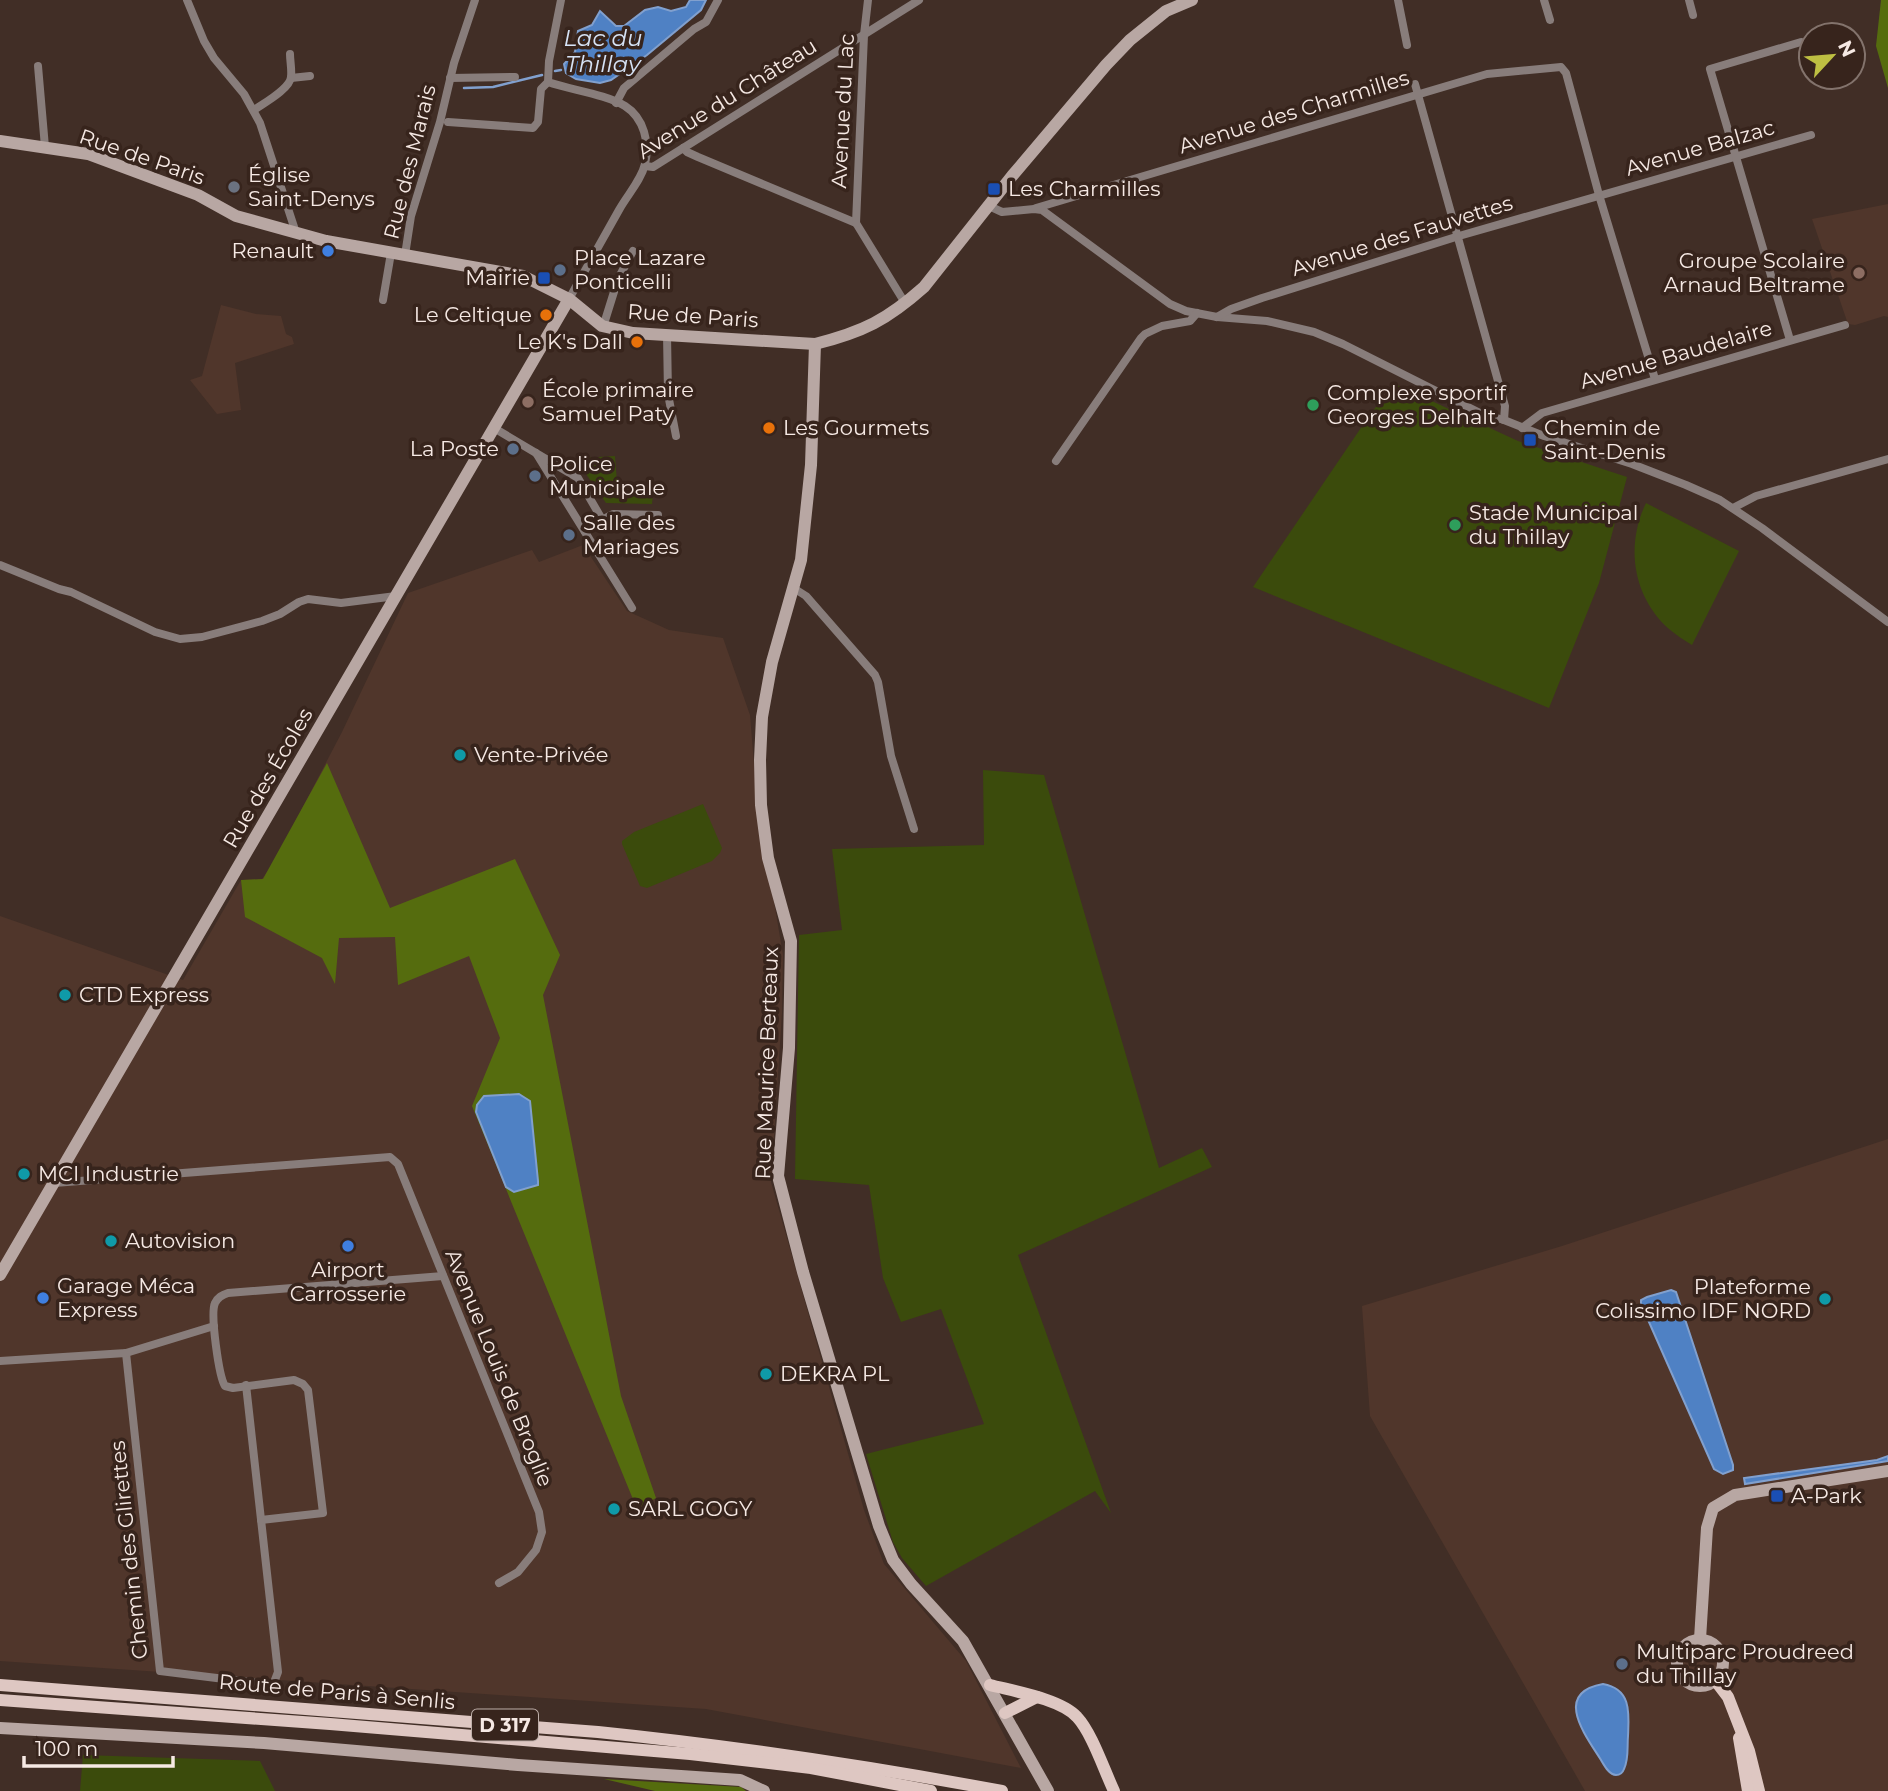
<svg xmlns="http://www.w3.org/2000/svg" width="1888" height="1791" viewBox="0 0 1888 1791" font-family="Montserrat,sans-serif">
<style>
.built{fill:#50362b}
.green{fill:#3b4b0c}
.forest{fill:#556c0e}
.water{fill:#4f81c4;stroke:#81a0ce;stroke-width:2}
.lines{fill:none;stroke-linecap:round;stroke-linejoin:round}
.stream{stroke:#81a0ce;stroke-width:2.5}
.street{stroke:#887d7b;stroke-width:8}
.secondary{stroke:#b8a7a3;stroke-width:12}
.primary{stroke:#dec7c2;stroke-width:12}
.worship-dot{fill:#6b7280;stroke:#37241c;stroke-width:2.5}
.transit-dot{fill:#1a4fb4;stroke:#37241c;stroke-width:2.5}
.shop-dot{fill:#3f7fe0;stroke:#37241c;stroke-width:2.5}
.service-dot{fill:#5c6f8a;stroke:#37241c;stroke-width:2.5}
.education-dot{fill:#8d6e63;stroke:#37241c;stroke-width:2.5}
.food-dot{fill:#e8710a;stroke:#37241c;stroke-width:2.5}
.leisure-dot{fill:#2e9e5b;stroke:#37241c;stroke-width:2.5}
.culture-dot{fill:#0f9aa8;stroke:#37241c;stroke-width:2.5}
.labels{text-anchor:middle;stroke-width:7;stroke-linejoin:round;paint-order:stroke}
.shield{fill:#37241c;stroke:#bdaea8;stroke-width:2}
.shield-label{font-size:19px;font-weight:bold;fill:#f6e9e4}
.street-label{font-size:21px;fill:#f6e9e4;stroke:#37241c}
.poi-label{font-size:21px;fill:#f6e9e4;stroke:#37241c;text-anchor:start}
.water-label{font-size:23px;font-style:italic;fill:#d6e3f6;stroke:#37241c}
</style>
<rect width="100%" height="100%" fill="#412e26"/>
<g class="built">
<path d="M1888,204V317L1884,316L1855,325L1848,324L1812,219Z"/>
<path d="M221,305L256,314L281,316L286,334L292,337L294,344L235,363L241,410L217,414L190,380L202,376Z"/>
<path d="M583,545L627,611L669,630L723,638L750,715L757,801L783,955L782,1013L771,1182L864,1510L884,1564L966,1661L1021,1768L706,1709L0,1661V916L183,980L241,880L262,879L274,862L342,732L408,593L532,550L539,562Z"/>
<path d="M1888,1139V1791H1585L1370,1416L1362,1306L1562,1246Z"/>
</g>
<g class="green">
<path d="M1395,384L1518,441L1627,477L1599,583L1549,708L1253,587L1371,413Z"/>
<path d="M615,456L618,495L653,493L652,504L606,503L584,471L580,461L581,458Z"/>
<path d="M1646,503L1739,551L1692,645C1684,640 1676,635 1669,629C1633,597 1625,546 1646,503Z"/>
<path d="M983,770L1044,775L1159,1168L1202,1148L1212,1167L1018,1255L1111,1513L1095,1491L926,1586L902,1558L893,1542L866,1454L984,1424L941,1309L901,1322L883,1278L869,1185L795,1179L799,935L842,930L832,849L984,845Z"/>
<path d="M703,804L722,848L720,853L712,861L647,888L640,886L622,844V841L634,832Z"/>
<path d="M83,1755L260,1761L275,1791H80Z"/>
</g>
<g class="forest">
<path d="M1881,0H1888V88L1876,46Z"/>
<path d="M327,763L390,908L515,859L560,955L543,995L621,1396L656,1498L637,1509L472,1106L500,1038L469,956L398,985L395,937L339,938L335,984L322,958L245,917L241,880L263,879Z"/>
<path d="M604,1779L741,1787L746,1791H655Z"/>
</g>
<g class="water">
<path d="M690,0H706L701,10L647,55L611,80L600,83L576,79L566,73L564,64L575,52L578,31L592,25L600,11L616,26H624L645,10L658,7L671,11L686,7Z"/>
<path d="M519,1094L530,1101L538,1181V1185L514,1192L506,1187L476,1112L477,1105L484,1096Z"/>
<path d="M1671,1290L1676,1292L1733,1465V1470L1723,1474L1714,1469L1641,1304V1300L1647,1297Z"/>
<path d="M1888,1456V1461L1745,1484L1744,1478L1877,1460Z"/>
<path d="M1603,1684C1632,1689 1629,1714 1628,1736C1627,1747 1629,1759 1624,1769C1623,1772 1620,1775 1616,1775C1609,1775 1604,1765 1601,1760C1586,1736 1552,1693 1603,1684Z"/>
</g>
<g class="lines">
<g class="stream">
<path d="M555,71L561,70"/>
<path d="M464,88L493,87L542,75"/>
</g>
<g class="street">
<path d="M187,0L204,41L214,58L244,94L260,123L296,233"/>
<path d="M561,0L549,61L548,82C571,90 605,94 625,106C644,118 650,143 645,164C641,181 627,195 619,210C602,240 585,270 569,299"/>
<path d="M1398,0L1407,45"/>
<path d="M1544,0L1550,20"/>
<path d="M1689,0L1693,15"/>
<path d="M38,66L45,147"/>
<path d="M291,78L310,76"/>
<path d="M450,78L515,77"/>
<path d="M1415,84L1505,406L1504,420"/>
<path d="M616,103L624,88L694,29L706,22L718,0"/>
<path d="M254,110C264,103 290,89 291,77C292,70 290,61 290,54"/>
<path d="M448,122L533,128L538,122L541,89L548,82"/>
<path d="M683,148L687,152L698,157L856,223L905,303"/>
<path d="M645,166L653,167L919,0"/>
<path d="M989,206L1002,212L1034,209L1042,210L1170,304L1186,311L1217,317L1267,321L1314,332L1343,344L1482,414L1504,420L1544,436L1632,464L1686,485L1720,500L1762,528L1888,622"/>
<path d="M1036,208L1487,74L1561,67L1566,73L1599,195L1655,379"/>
<path d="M856,223L864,35L868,0"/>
<path d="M405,255L411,216L440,122L454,63L475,0"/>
<path d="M383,300L391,253"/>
<path d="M1217,317L1231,309L1262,298L1459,236L1811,135"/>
<path d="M603,327L618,279L633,251"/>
<path d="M667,334L668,394L676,436"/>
<path d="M1790,340L1710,69L1801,42"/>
<path d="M494,428L578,478L603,521L585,532"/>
<path d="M1522,428L1542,413L1845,325"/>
<path d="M536,453L632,608"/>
<path d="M1056,461L1141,338L1145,334L1162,326L1190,321L1197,313"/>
<path d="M1733,508L1756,496L1888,459"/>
<path d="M602,520L613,514L658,515"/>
<path d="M0,565L59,589L71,592L155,632L180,639L202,637L262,621L280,614L299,602L308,599L341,603L396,596"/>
<path d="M795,589L806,596L875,675L878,682L891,756L914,829"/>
<path d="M54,1183L390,1157L398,1164L539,1512L542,1532L536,1550L518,1572L499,1583"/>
<path d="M126,1353L160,1671L273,1685L278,1672L246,1385"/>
<path d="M0,1361L126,1353L214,1326"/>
<path d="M261,1520L323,1513L308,1390L303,1384L294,1380L233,1388L225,1386C219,1377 210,1314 215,1303C218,1297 222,1295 228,1293L443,1276"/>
</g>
<g class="secondary">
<path d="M0,141L88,154L198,195L236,216L326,241L523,276L569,299L602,326L633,333L815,344C863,332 887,320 924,287L1012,176L1106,65L1130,40L1166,11L1192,0"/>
<path d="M815,344L811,465L801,560L772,662L762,717L760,760L761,805L768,858L791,941L789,1048L778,1176L803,1272L879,1526L893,1560L911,1584L963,1641L1048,1791"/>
<path d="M0,1275L569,299"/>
<path d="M1700,1639L1707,1528L1713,1508L1735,1495L1888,1471"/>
<circle cx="1700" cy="1663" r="23"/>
<path d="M0,1728L264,1743L518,1765L740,1780L764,1791"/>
</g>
<g class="primary">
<path d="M1715,1680L1728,1697L1749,1751L1759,1791"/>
<path d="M0,1685L598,1732C734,1746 868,1766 1002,1791"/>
<path d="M990,1685C1013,1691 1061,1699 1077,1717C1092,1733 1104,1770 1114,1791"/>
<path d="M0,1700L330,1724L690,1754L811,1768L931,1791"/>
<path d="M1005,1713L1037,1697"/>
<path d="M1739,1738L1748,1791"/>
</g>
</g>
<circle class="worship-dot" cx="234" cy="187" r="7"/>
<g class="transit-dot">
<rect x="987" y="182" width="14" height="14" rx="3.5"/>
<rect x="537" y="271" width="14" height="14" rx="3.5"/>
<rect x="1523" y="433" width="14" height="14" rx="3.5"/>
<rect x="1770" y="1489" width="14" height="14" rx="3.5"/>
</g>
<g class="shop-dot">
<circle cx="328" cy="251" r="7"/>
<circle cx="348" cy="1246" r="7"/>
<circle cx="43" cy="1298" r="7"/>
</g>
<g class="service-dot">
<circle cx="560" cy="270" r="7"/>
<circle cx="513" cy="449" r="7"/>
<circle cx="535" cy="476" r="7"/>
<circle cx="569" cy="535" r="7"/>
<circle cx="1622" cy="1664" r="7"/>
</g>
<g class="education-dot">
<circle cx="1859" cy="273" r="7"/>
<circle cx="528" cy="402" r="7"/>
</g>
<g class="food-dot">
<circle cx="546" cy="315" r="7"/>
<circle cx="637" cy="342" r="7"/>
<circle cx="769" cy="428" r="7"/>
</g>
<g class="leisure-dot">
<circle cx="1313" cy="405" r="7"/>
<circle cx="1455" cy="525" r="7"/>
</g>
<g class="culture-dot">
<circle cx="460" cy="755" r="7"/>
<circle cx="65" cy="995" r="7"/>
<circle cx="24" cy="1174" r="7"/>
<circle cx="111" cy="1241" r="7"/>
<circle cx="1825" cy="1299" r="7"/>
<circle cx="766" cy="1374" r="7"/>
<circle cx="614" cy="1509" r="7"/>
</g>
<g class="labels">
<rect class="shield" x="472" y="1709.5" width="66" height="31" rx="5"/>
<g class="shield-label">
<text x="505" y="1732">D 317</text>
</g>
<g class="street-label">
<text transform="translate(727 99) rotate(-32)" y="7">Avenue du Château</text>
<text transform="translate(843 111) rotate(-87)" y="7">Avenue du Lac</text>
<text transform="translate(1294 112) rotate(-17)" y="7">Avenue des Charmilles</text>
<text transform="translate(1700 148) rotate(-16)" y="7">Avenue Balzac</text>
<text transform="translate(142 157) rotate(19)" y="7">Rue de Paris</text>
<text transform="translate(410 162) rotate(-76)" y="7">Rue des Marais</text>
<text transform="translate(1402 236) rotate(-17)" y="7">Avenue des Fauvettes</text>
<text transform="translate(693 316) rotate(4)" y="7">Rue de Paris</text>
<text transform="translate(1676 355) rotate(-16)" y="7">Avenue Baudelaire</text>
<text transform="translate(268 778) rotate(-60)" y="7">Rue des Écoles</text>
<text transform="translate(767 1063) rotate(-88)" y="7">Rue Maurice Berteaux</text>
<text transform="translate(499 1368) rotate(68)" y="7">Avenue Louis de Broglie</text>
<text transform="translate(129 1550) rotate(-96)" y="7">Chemin des Glirettes</text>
<text transform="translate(337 1692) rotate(5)" y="7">Route de Paris à Senlis</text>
</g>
<g class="poi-label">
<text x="248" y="182">Église<tspan x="248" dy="24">Saint-Denys</tspan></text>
<text x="1008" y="196">Les Charmilles</text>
<text x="314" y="258" text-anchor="end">Renault</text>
<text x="574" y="265">Place Lazare<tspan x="574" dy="24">Ponticelli</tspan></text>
<text x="1845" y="268" text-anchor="end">Groupe Scolaire<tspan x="1845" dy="24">Arnaud Beltrame</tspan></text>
<text x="530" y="285" text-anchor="end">Mairie</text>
<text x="532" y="322" text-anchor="end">Le Celtique</text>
<text x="623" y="349" text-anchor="end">Le K's Dall</text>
<text x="542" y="397">École primaire<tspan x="542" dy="24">Samuel Paty</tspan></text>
<text x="1327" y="400">Complexe sportif<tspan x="1327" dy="24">Georges Delhalt</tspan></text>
<text x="783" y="435">Les Gourmets</text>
<text x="1544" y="435">Chemin de<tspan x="1544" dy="24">Saint-Denis</tspan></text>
<text x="499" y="456" text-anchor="end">La Poste</text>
<text x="549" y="471">Police<tspan x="549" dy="24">Municipale</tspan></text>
<text x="1469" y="520">Stade Municipal<tspan x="1469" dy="24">du Thillay</tspan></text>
<text x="583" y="530">Salle des<tspan x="583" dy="24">Mariages</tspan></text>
<text x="474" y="762">Vente-Privée</text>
<text x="79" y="1002">CTD Express</text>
<text x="38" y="1181">MCI Industrie</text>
<text x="125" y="1248">Autovision</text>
<text x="348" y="1277" text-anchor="middle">Airport<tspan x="348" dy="24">Carrosserie</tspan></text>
<text x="57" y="1293">Garage Méca<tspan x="57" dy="24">Express</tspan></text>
<text x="1811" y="1294" text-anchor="end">Plateforme<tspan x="1811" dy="24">Colissimo IDF NORD</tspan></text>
<text x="780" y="1381">DEKRA PL</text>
<text x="1791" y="1503">A-Park</text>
<text x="628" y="1516">SARL GOGY</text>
<text x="1636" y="1659">Multiparc Proudreed<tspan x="1636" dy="24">du Thillay</tspan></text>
</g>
<g class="water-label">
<text x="603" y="46">Lac du<tspan x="603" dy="26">Thillay</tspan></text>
</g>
</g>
<g transform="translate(1832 56) rotate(64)"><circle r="33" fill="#37241c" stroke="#83736c" stroke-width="2"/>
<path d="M0-5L12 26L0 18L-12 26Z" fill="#bebf42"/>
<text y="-10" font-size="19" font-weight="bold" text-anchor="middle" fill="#f6e9e4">N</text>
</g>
<path d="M24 1756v10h149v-10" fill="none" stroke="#f6e9e4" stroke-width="3.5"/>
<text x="35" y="1756" font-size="21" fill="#f6e9e4" stroke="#37241c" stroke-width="5" paint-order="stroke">100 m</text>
</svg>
